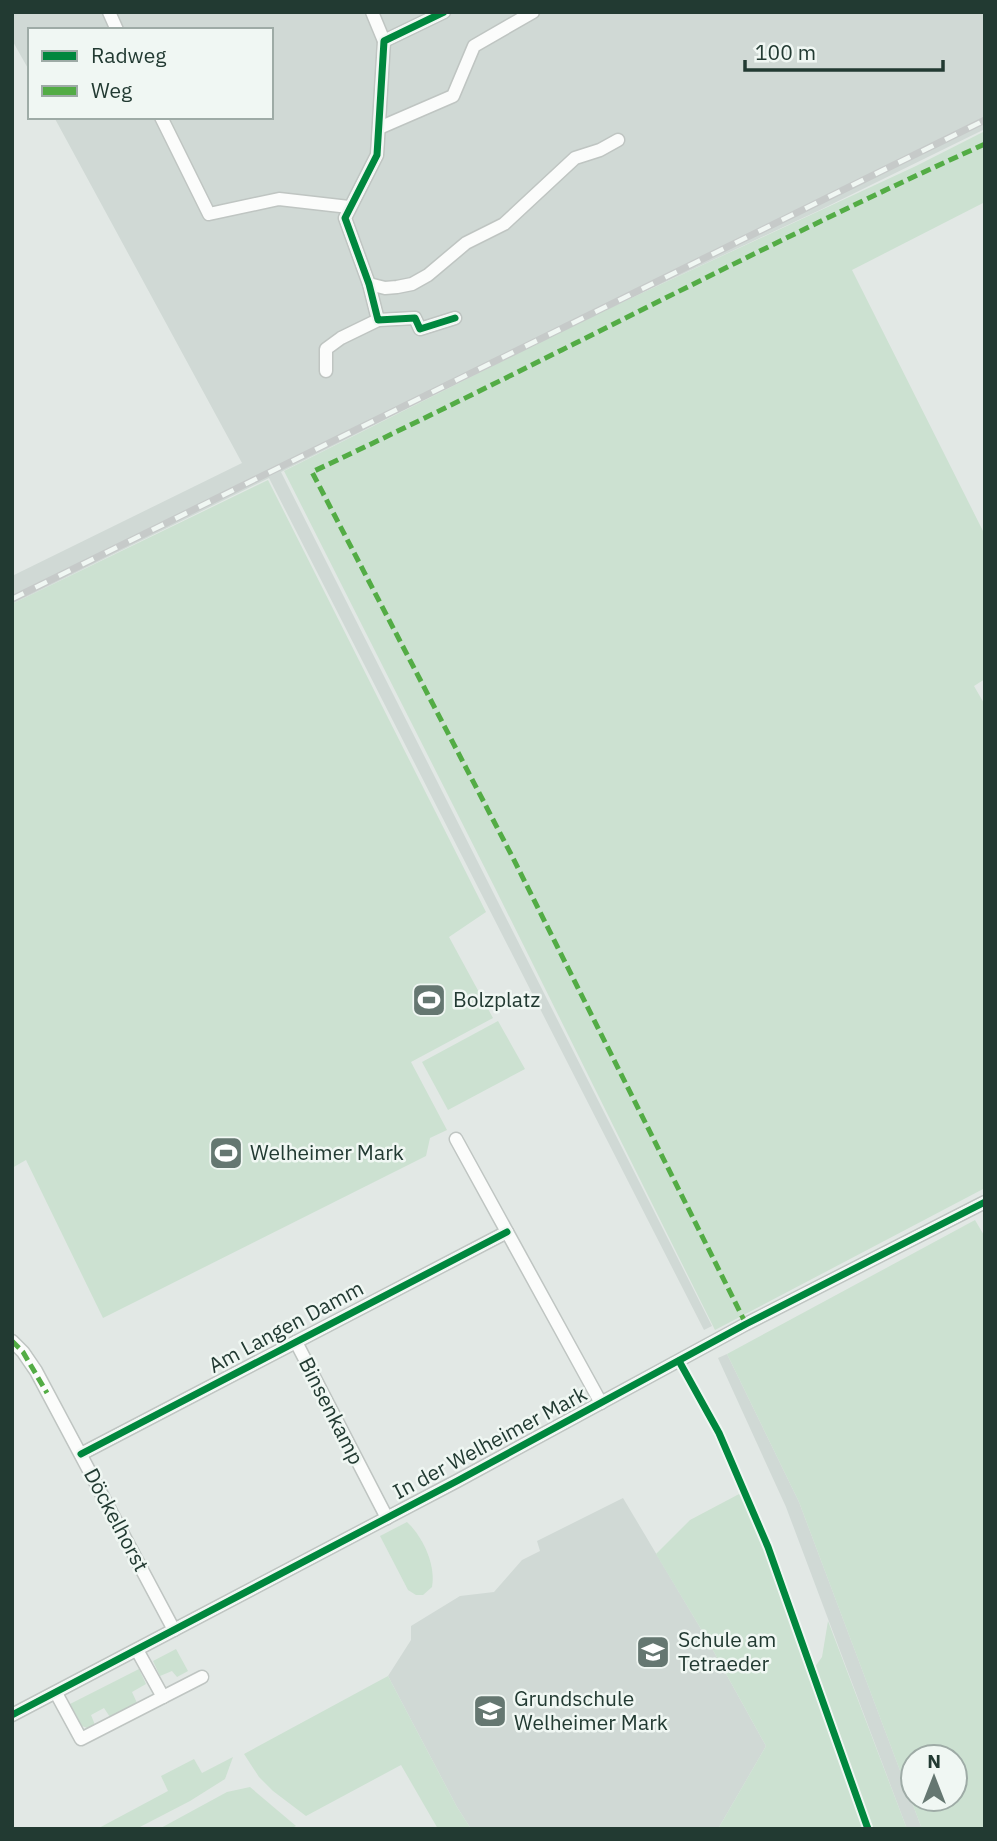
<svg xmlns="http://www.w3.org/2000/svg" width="997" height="1841" viewBox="0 0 997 1841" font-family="'IBM Plex Sans',sans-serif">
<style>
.built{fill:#d0d9d5}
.green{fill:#cce1d1;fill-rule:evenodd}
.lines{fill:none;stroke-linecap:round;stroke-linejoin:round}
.minor-casing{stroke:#bfc5c2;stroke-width:15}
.minor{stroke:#fbfcfb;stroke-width:12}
.rail-casing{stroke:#c6cac9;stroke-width:7}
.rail{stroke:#f0f7f3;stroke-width:4.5;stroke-dasharray:13;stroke-linecap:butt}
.quiet{stroke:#53ac45;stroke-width:5;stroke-dasharray:10 5;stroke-linecap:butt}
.cycleway-casing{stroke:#f0f7f3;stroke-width:11}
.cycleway{stroke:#00873e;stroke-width:7}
.labels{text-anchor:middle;stroke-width:5;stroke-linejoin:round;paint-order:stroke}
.poi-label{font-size:21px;fill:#223a32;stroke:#f0f7f3;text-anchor:start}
.street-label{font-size:21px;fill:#223a32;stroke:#f0f7f3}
</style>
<rect width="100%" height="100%" fill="#e2e8e5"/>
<g class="built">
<path d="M12,12H985V129L820,210L586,319L281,472L712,1326L704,1330L269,478L12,604V576L242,463L54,117H271V30H30V72L12,40Z"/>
<path d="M727,1354L799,1502L922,1829H907L786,1507L718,1358Z"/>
<path d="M623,1498L704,1634L766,1746L718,1829H471L457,1807L388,1676L411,1640V1626L460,1596L494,1592L522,1560L540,1551L537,1541Z"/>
</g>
<g class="green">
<path d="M985,131V202L852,270L985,535V679L974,686L985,705V1188L715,1330L495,888L284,471L586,319L916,166Z"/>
<path d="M268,480L486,912L449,937L493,1018L411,1062L447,1130L430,1138L426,1156L103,1318L26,1160L12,1168V604Z"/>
<path d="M498,1021L525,1069L448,1110L422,1062Z"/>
<path d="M975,1220L985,1237V1829H922L799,1502L727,1354ZM913,1757H955V1799H913Z"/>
<path d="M741,1493L812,1671L822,1657L828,1621L907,1829H718L766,1746L704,1634L656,1554L690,1520Z"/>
<path d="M407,1522C423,1537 436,1565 432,1587L423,1595H416L408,1590L380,1536Z"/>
<path d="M176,1649L188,1671L177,1677L172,1671L160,1676L153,1661Z"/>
<path d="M139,1669L146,1684L132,1692L137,1703L110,1717L104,1708L91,1715L95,1725L87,1728L82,1726L70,1704Z"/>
<path d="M388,1676L457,1807L471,1829H438L401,1765L306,1816L273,1791L259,1777L244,1754Z"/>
<path d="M233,1757L225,1779L190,1801L136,1829H97L168,1791L161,1776L194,1759L202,1773Z"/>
<path d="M250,1787L296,1826L290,1829H159L227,1792Z"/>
</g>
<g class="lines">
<g class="minor-casing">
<g id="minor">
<path d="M109,12L117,30"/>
<path d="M372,12L384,41"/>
<path d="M444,12L384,41L377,155L345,218L369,284L378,320L415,318L420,329L455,318"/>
<path d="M161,117L209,214L279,199L349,207"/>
<path d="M379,128L453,96L474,46L533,12"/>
<path d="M369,284L385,288L397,287L412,284L428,275L466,243L504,224L575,158L600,150L618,140"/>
<path d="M326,371V349L341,338L378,320"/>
<path d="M456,1139L601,1403"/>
<path d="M12,1341L23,1352L36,1371L174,1630"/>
<path d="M296,1342L387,1518"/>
<path d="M81,1454L507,1232"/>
<path d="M137,1650L163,1697"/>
<path d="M56,1693L81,1739L202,1677"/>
<path d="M12,1715L457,1481L746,1324L985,1202"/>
</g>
</g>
<use href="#minor" class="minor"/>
<g class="rail-casing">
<path id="rail" d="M12,599L985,120"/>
</g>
<use href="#rail" class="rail"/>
<g class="quiet">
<path d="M746,1324L513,858L312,472C538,366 757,247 985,144"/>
<path d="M12,1341L23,1352L47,1393"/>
</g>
<g class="cycleway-casing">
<g id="cycleway">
<path d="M444,12L384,41L377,155L345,218L369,284L378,320L415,318L420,329L455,318"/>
<path d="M679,1361L719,1433L768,1547L868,1829"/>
<path d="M81,1454L507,1232"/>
<path d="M12,1715L457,1481L746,1324L985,1202"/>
</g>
</g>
<use href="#cycleway" class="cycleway"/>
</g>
<defs>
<g id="stadium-square" transform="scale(1.75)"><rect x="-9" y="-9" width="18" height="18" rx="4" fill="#657771" stroke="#f0f7f3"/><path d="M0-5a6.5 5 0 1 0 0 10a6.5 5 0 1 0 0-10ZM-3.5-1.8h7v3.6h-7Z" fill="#fff"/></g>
<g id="school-square" transform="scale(1.75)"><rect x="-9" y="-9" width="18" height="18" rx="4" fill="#657771" stroke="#f0f7f3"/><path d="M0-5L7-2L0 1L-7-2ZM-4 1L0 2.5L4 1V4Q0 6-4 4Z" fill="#fff"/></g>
</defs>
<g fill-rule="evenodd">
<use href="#stadium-square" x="429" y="1000"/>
<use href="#stadium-square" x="226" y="1153"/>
<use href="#school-square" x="653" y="1652"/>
<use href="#school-square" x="490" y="1711"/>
</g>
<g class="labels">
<g class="poi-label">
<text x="453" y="1007">Bolzplatz</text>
<text x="250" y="1160">Welheimer Mark</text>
<text x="678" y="1647">Schule am<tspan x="678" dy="24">Tetraeder</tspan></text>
<text x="514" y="1706">Grundschule<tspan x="514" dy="24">Welheimer Mark</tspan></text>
</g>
<g class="street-label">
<text transform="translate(286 1327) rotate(-28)" y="7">Am Langen Damm</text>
<text transform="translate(331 1411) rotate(63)" y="7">Binsenkamp</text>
<text transform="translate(490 1443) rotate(-28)" y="7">In der Welheimer Mark</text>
<text transform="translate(116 1520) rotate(62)" y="7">Döckelhorst</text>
</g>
</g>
<rect width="997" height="1841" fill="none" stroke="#223a32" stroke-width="28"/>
<rect x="28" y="28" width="245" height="91" fill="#f0f7f3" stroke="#9eaba6" stroke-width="2"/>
<rect x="42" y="51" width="35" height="10" fill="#00873e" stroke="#9eaba6" stroke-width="2"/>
<text x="91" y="63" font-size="21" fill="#223a32">Radweg</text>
<rect x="42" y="86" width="35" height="10" fill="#53ac45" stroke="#9eaba6" stroke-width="2"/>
<text x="91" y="98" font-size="21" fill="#223a32">Weg</text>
<g transform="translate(934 1778)"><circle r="33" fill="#f0f7f3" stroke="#9eaba6" stroke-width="2"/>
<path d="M0-5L12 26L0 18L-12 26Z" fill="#657771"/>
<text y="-10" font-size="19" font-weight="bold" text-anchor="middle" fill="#223a32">N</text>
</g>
<path d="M745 60v10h198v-10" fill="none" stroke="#223a32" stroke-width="3.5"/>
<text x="755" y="60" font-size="21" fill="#223a32" stroke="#f0f7f3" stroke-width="5" paint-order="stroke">100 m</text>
</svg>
